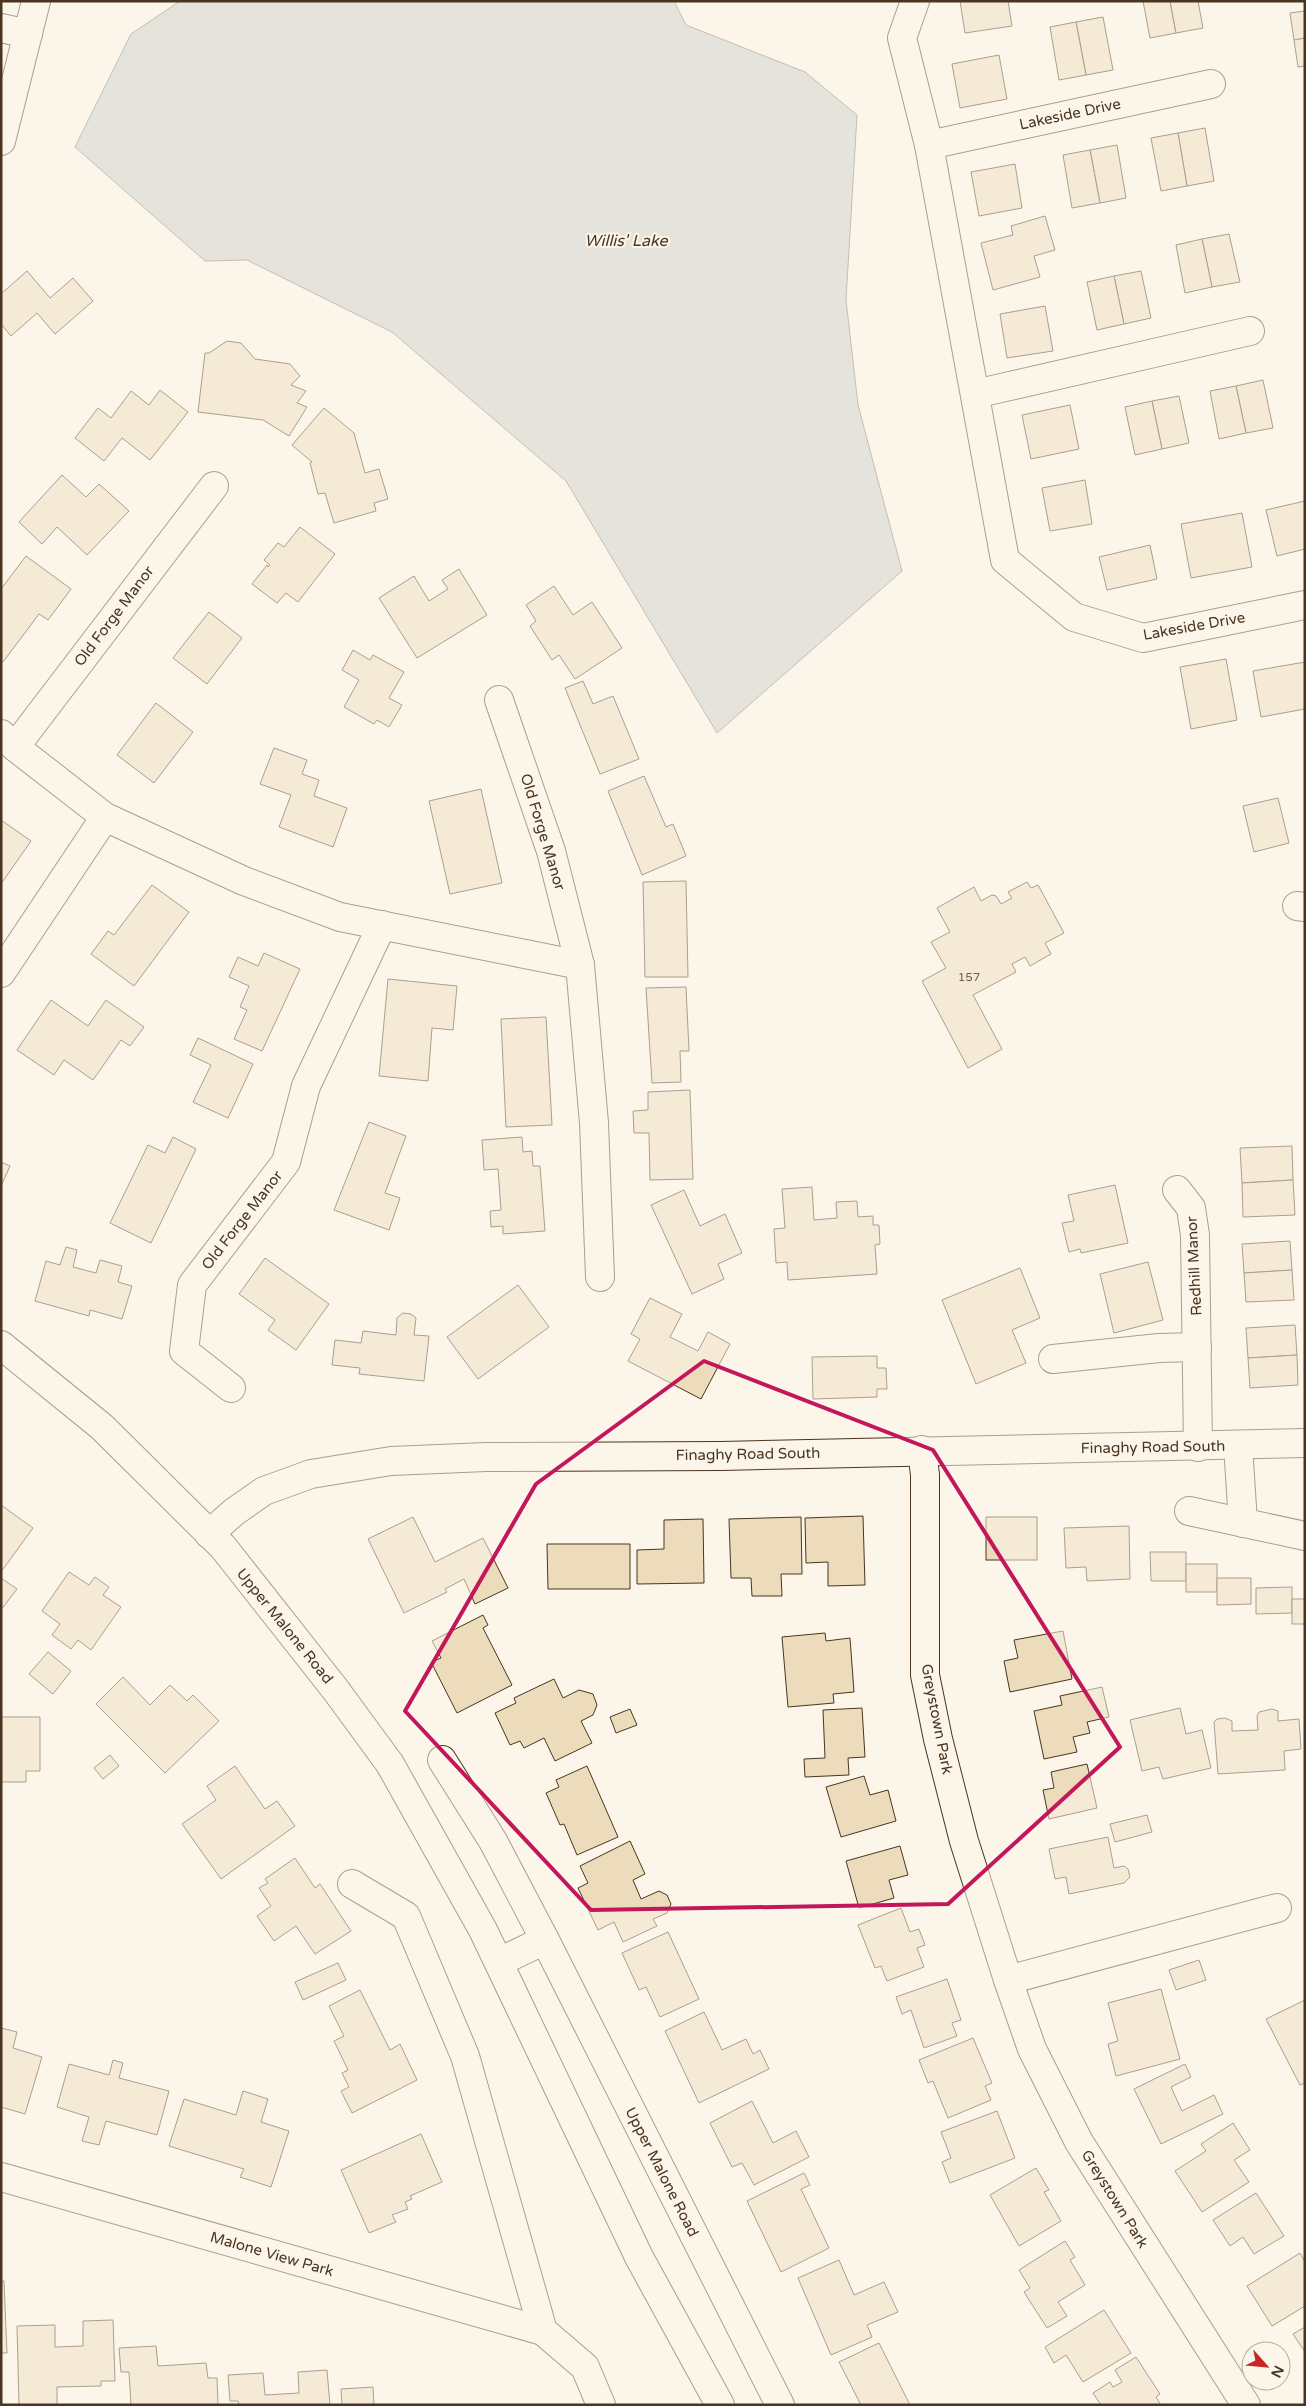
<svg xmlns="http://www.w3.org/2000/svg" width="1306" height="2406" viewBox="0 0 1306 2406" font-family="'Varela Round',sans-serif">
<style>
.water{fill:#c9cecd;stroke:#887966}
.building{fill:#ecdcbc;stroke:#4a3520}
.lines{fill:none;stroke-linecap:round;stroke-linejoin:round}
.minor-casing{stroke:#4a3520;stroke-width:30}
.tertiary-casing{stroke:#4a3520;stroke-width:30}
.secondary-casing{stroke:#4a3520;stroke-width:30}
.minor{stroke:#fbf6e9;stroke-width:28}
.tertiary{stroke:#fbf6e9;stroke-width:28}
.secondary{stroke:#fbf6e9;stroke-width:28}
.marked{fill:none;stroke:#c2185b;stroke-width:4;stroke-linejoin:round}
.labels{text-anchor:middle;stroke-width:4;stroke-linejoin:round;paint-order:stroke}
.number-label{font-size:12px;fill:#725f47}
.street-label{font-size:15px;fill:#4a3520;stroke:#fbf6e9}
.water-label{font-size:16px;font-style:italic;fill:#4a3520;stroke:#fbf6e9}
</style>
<rect width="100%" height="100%" fill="#fbf6e9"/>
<path class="water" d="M180,1H674L686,25L805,72L857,115L846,300L858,405L902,571L717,733L566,481L392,332L247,260L205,261L75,147L131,34Z"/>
<g class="building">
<path d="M960,1H1008L1012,26L965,33Z"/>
<path d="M1143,1H1170L1176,33L1150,38Z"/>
<path d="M1170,1H1198L1203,28L1176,33Z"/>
<path d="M1305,11V38L1294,40L1290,13Z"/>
<path d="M1103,17L1113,70L1086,75L1076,22Z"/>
<path d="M1076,22L1086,75L1059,80L1050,27Z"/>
<path d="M1305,38V66L1298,67L1294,40Z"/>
<path d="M999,55L1007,99L960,108L952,64Z"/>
<path d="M1205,128L1214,181L1187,186L1178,133Z"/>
<path d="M1178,133L1187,186L1161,191L1151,138Z"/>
<path d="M1117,145L1126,198L1100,203L1090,150Z"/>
<path d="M1090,150L1100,203L1072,208L1063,155Z"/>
<path d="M1015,164L1022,208L979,216L971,172Z"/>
<path d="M1045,216L1055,250L1034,256L1040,277L993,290L981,243L1013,235L1011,226Z"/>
<path d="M1229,234L1240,282L1212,287L1202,239Z"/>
<path d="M1202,239L1212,287L1185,293L1176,245Z"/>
<path d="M27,271L50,298L73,278L93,301L55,334L37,313L11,336L1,324V294Z"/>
<path d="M1141,271L1151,318L1124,324L1114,276Z"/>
<path d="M1114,276L1124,324L1097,330L1087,282Z"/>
<path d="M1045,306L1053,351L1007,358L1000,314Z"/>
<path d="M227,341L241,343L255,359L290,364L300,376L291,385L306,391L297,403L307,407L289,436L263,420L198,412L205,353H209Z"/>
<path d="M1263,380L1273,428L1246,433L1236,386Z"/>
<path d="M1236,386L1246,433L1219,439L1210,391Z"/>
<path d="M160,390L188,412L150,460L122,438L104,461L75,438L98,408L111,418L131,391L149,405Z"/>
<path d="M1179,396L1189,443L1162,449L1152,401Z"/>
<path d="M1152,401L1162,449L1135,455L1125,407Z"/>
<path d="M1070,405L1079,449L1031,459L1022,415Z"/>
<path d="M324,408L354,433L365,473L379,469L388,499L374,503L376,511L334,523L325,493L318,494L310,463L312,462L292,445Z"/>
<path d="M62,475L86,497L99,484L129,511L87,555L57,527L42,544L19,522Z"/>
<path d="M1085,480L1092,524L1050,531L1042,488Z"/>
<path d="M1305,501V549L1277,556L1266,510Z"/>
<path d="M1242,513L1252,567L1191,578L1181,524Z"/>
<path d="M300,527L335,554L298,602L286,593L277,603L252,584L267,565L268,567L270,565L264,560L278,543L284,547Z"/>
<path d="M1150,545L1157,579L1107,590L1099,557Z"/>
<path d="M26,556L71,589L48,620L39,614L3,662L1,661V589Z"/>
<path d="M459,569L487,615L417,658L379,598L414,576L429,601L448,589L442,580Z"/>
<path d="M554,586L573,615L592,602L622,648L575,679L559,655L552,660L530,626L536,621L526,605Z"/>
<path d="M209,612L242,638L207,684L173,658Z"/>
<path d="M353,650L370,660L373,655L404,672L389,698L402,705L389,727L377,720L374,724L344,707L359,680L342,670Z"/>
<path d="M1226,659L1237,720L1191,729L1180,667Z"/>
<path d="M1305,662V709L1261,717L1253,671Z"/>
<path d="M583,681L593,704L613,696L639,759L600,774L565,688Z"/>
<path d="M156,703L193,732L154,783L117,755Z"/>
<path d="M274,748L307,760L302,774L319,780L314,796L347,808L333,847L279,827L291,795L260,784Z"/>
<path d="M644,776L666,827L673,824L686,856L642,875L608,791Z"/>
<path d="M481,789L502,883L450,894L429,801Z"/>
<path d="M1278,798L1289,843L1254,852L1243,806Z"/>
<path d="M1,820L31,841L1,884Z"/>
<path d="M686,881L688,977H645L643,882Z"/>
<path d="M1027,882L1031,888L1038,885L1064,933L1045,943L1051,954L1030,966L1025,957L1012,964L1016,972L973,995L1002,1049L968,1068L922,981L946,968L931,942L950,932L937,908L974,887L981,901L992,895L996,896L1001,904L1012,898L1008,892Z"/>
<path d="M152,885L189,912L134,986L91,954L108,931L114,935Z"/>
<path d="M264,953L300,969L262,1051L234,1039L247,1010L240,1007L249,986L229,977L238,957L258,966Z"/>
<path d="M388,979L457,986L453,1030L432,1028L428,1081L379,1076Z"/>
<path d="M686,987L689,1051H680L681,1082L652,1083L646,988Z"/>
<path d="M51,1000L88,1026L106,1000L144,1027L130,1046L121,1040L93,1080L64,1060L54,1075L17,1050Z"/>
<path d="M546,1017L552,1125L506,1127L501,1019Z"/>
<path d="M198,1038L253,1064L228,1118L193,1102L211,1065L190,1055Z"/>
<path d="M690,1090L693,1179L650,1180L649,1133H634L633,1111L648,1110V1092Z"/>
<path d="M369,1122L406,1136L385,1193L400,1198L389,1230L334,1210Z"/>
<path d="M173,1137L196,1149L151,1243L110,1223L148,1145L165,1153Z"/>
<path d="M522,1137L523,1152L532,1151L533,1166H540L545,1231L503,1234V1226L491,1227L490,1211L501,1210L498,1169L484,1170L482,1140Z"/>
<path d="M1292,1146L1293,1180L1242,1183L1240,1148Z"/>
<path d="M1,1162L10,1166L1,1186Z"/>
<path d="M1293,1180L1295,1215L1243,1217L1242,1183Z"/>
<path d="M1115,1185L1128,1243L1081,1253L1080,1249L1069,1252L1062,1223L1074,1221L1068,1195Z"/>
<path d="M812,1187L814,1220L837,1218L836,1202L857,1201L858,1217L873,1216V1225H879L880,1244L875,1245L877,1274L788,1280L787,1262L776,1263L774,1229L785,1228L782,1189Z"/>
<path d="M684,1190L700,1226L725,1214L742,1253L718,1264L724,1279L692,1294L651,1205Z"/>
<path d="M1290,1241L1292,1270L1244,1273L1242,1244Z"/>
<path d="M66,1247L77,1250L73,1267L96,1273L100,1260L122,1266L118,1282L132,1286L122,1319L90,1310L89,1316L35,1301L46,1261L60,1265Z"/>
<path d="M265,1258L329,1304L296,1350L268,1330L275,1320L239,1294Z"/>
<path d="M1148,1262L1163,1320L1114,1333L1100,1274Z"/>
<path d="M1020,1268L1040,1318L1012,1330L1026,1363L976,1384L942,1300Z"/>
<path d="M1292,1270L1294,1300L1246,1302L1244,1273Z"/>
<path d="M518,1285L549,1327L478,1379L447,1337Z"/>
<path d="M650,1298L682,1314L670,1337L698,1351L708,1332L730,1344L701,1399L628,1361L640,1339L631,1334Z"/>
<path d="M403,1313L411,1314L416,1318L414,1335L429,1336L424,1381L359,1374L360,1368L332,1365L335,1340L361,1343L363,1331L396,1335L397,1318Z"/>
<path d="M1295,1325L1297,1355L1248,1358L1246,1328Z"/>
<path d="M1297,1355L1298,1385L1250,1388L1248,1358Z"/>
<path d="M877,1356V1368H886L887,1389H877V1397L813,1399L812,1357Z"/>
<path d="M1,1505L33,1528L1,1572Z"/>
<path d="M863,1516L865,1585L828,1586V1562L806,1563L805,1518Z"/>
<path d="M413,1517L435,1562L483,1538L508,1588L475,1604L464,1579L445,1589L447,1592L404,1613L368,1539Z"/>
<path d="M801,1517L802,1574H781L782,1596H752L751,1578H731L729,1519Z"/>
<rect x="986" y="1517" width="51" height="43"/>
<path d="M703,1519L704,1583L637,1584V1550L664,1549V1520Z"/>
<path d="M1129,1526L1130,1579L1087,1581L1086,1567L1066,1568L1064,1528Z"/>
<path d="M547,1544H630V1589H548Z"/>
<path d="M1150,1552H1186V1581H1151Z"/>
<rect x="1186" y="1564" width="31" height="28"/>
<path d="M69,1572L89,1585L95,1577L109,1587L103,1595L121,1607L91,1650L78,1640L71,1649L52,1635L60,1624L42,1611Z"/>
<path d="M1,1578L17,1589L1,1610Z"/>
<path d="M1217,1578H1251V1604L1217,1605Z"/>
<path d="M1292,1587V1613L1256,1614V1588Z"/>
<rect x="1292" y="1599" width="13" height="25"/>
<path d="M483,1615L488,1625L483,1628L512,1685L457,1713L431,1662L441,1658L432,1641Z"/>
<path d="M1063,1631L1072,1679L1010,1692L1004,1661L1018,1658L1014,1640Z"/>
<path d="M825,1633L826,1641L850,1638L854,1692L833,1694L834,1703L788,1707L782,1637Z"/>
<path d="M48,1652L71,1671L53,1694L29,1674Z"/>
<path d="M123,1677L150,1705L170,1685L187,1701L193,1695L219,1721L165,1773L96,1704Z"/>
<path d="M554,1679L563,1698L579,1690L593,1694L597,1705L593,1715L581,1721L592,1743L555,1761L544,1738L524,1748L520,1741L510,1745L495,1713L516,1703L514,1698Z"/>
<path d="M1102,1687L1109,1717L1087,1722L1090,1733L1073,1737L1077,1752L1044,1759L1034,1711L1062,1705L1060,1696Z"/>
<path d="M862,1708L865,1757L848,1758L849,1775L805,1777L804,1759L825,1758L823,1710Z"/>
<path d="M1180,1708L1186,1734L1202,1730L1211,1768L1163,1779L1159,1767L1142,1771L1130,1720Z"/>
<path d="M630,1709L637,1725L616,1733L610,1717Z"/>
<path d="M1272,1709L1278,1711V1721L1299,1719L1301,1749L1284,1751L1285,1770L1218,1774L1214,1722L1217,1719L1225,1718L1232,1721V1731L1258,1730L1257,1716L1259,1712Z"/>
<path d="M1,1717H40V1771H26V1782H1Z"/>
<path d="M110,1755L119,1766L103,1779L94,1768Z"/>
<path d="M1087,1764L1097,1808L1049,1819L1043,1790L1054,1788L1051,1772Z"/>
<path d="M235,1766L265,1809L277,1801L295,1826L221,1879L182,1824L216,1800L207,1786Z"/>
<path d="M587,1766L618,1837L577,1855L564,1824L560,1825L546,1793L559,1787L556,1780Z"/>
<path d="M864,1776L870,1795L888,1790L896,1821L841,1837L826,1787Z"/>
<path d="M1147,1815L1152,1832L1115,1842L1110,1824Z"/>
<path d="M1108,1837L1114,1868L1124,1866L1128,1869L1130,1877L1124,1883L1069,1894L1066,1877L1055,1879L1049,1849Z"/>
<path d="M630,1841L645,1874L633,1880L641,1899L659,1891L667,1895L671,1904L667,1913L653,1919L657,1926L623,1942L614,1922L598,1930L578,1888L588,1883L580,1866Z"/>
<path d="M900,1846L908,1875L889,1880L894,1898L859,1908L846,1861Z"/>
<path d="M295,1858L315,1888L320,1884L351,1931L315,1954L296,1926L274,1941L257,1916L271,1906L259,1888L268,1883L265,1879Z"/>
<path d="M901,1908L910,1932L919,1929L925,1945L917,1948L924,1967L887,1981L881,1966L875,1968L858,1925Z"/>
<path d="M668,1932L699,1999L660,2017L646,1987L639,1990L622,1953Z"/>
<path d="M1199,1960L1206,1980L1176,1990L1169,1970Z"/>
<path d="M338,1963L346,1980L303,2000L295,1982Z"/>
<path d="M947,1979L961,2020L952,2023L957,2036L924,2048L911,2010L902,2014L896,1997Z"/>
<path d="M1161,1989L1180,2059L1116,2076L1108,2044L1118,2041L1108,2003Z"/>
<path d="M360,1990L390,2050L400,2044L417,2080L352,2113L341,2091L349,2087L342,2073L348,2070L334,2041L344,2036L329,2006Z"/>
<path d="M1305,2000V2083L1300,2085L1266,2019Z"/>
<path d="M704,2012L722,2050L746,2039L753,2054L760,2050L769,2069L699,2103L665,2031Z"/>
<path d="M1,2028L17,2032L13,2048L42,2057L25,2114L1,2107Z"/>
<path d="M973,2038L992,2083L985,2086L991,2100L948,2118L933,2081L928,2083L919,2060Z"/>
<path d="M113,2060L123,2063L119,2078L169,2091L157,2135L106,2121L99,2145L82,2141L89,2117L57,2107L69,2064L109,2075Z"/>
<path d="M1185,2064L1191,2077L1171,2087L1182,2111L1214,2095L1223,2114L1161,2144L1134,2089Z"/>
<path d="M243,2091L268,2099L261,2122L289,2131L271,2187L240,2177L244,2169L169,2146L184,2099L236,2115Z"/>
<path d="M752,2101L773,2143L796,2131L809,2157L754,2185L742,2163L732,2167L710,2123Z"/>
<path d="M997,2111L1015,2158L950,2183L942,2162L951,2158L941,2132Z"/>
<path d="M1233,2123L1250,2150L1234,2160L1249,2182L1202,2212L1175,2171L1206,2151L1201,2144Z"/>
<path d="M421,2134L442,2182L410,2196L412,2199L405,2202L408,2209L392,2215L396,2222L369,2233L341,2170Z"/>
<path d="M1036,2168L1049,2190L1044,2192L1061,2221L1019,2246L990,2195Z"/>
<path d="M804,2173L810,2185L801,2189L829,2248L781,2272L747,2201Z"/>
<path d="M1256,2193L1284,2236L1254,2254L1243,2237L1230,2246L1213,2220Z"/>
<path d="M1065,2241L1075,2257L1070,2260L1085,2285L1058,2302L1067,2316L1047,2328L1024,2292L1030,2288L1019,2270Z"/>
<path d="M1300,2253L1305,2262V2306L1272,2326L1247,2286Z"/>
<path d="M839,2260L854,2295L884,2282L898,2312L867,2325L872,2337L831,2355L798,2278Z"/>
<path d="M1,2281H4L7,2353H1Z"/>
<path d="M1104,2310L1131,2353L1083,2382L1066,2355L1054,2363L1045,2347Z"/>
<path d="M113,2320L115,2381H101V2386L57,2387V2405H19L17,2326L55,2325V2347L83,2346V2321Z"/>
<path d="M1305,2327V2352L1293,2334Z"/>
<path d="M879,2343L910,2405H861L839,2362Z"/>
<path d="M156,2346L158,2366L206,2363L208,2378H217L218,2405H131L129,2372H121L119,2348Z"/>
<path d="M1136,2357L1160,2394L1156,2397L1161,2405H1101L1093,2393L1110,2382L1113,2387L1122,2382L1115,2370Z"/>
<path d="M327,2370L330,2405H239L238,2401H230L228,2375L263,2373L265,2395L299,2393L298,2372Z"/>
<path d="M373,2387L374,2405H342L341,2389Z"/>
</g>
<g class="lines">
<g class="minor-casing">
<g id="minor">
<path d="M915,1L902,38L929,145L1005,560L1074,617L1143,638L1305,605"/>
<path d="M1,28L28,34"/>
<path d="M1,141L36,1"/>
<path d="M929,145L1211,84"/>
<path d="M975,394L1250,331"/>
<path d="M499,700L551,851L580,965L594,1123L600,1277"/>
<path d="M1,734L15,747L105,817L244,881L340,917L580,965"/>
<path d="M15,747L214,486"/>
<path d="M1297,906L1305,907"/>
<path d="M1,973L105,817"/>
<path d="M1177,1190L1191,1208L1195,1235L1198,1447"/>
<path d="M1053,1359L1159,1348L1197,1347"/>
<path d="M231,1388L184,1351L192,1285L286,1162L306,1086L382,925"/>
<path d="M1238,1445L1243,1523"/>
<path d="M922,1450L925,1475V1675L938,1739L964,1841L1008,1980L1032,2049L1079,2142L1246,2405"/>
<path d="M1189,1511L1305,1536"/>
<path d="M442,1760L493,1841L545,1940"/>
<path d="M352,1884L406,1916L465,2056L543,2331L585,2367L601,2405"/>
<path d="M499,1962L545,1940L780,2405"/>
<path d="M1008,1980L1277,1908"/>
<path d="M1,2177L543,2331"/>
</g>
</g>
<g class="tertiary-casing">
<path id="tertiary" d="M209,1534L234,1512L264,1491L311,1474L391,1461L486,1457L721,1456L1305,1443"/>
</g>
<g class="secondary-casing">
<path id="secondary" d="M1,1345L102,1427L223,1547L335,1689L390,1764L483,1930L639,2257L720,2405"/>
</g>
<use href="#minor" class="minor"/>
<use href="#tertiary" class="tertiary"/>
<use href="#secondary" class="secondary"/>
</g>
<path d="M0 0H1306V2406H0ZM704,1361L933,1450L1120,1747L948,1904L591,1910L405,1711L536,1484Z" fill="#fbf6e9" fill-opacity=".55" fill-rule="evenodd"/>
<path class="marked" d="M704,1361L933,1450L1120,1747L948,1904L591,1910L405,1711L536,1484Z"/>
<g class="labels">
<g class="number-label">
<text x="969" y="981">157</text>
</g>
<g class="street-label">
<text transform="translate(1070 114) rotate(-12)" y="5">Lakeside Drive</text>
<text transform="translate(114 616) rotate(-53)" y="5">Old Forge Manor</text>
<text transform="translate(1194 626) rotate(-10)" y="5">Lakeside Drive</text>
<text transform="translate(543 832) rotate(73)" y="5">Old Forge Manor</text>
<text transform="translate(242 1220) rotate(-52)" y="5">Old Forge Manor</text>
<text transform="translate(1194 1266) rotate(-93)" y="5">Redhill Manor</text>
<text transform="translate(1153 1447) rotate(-1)" y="5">Finaghy Road South</text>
<text transform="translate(748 1454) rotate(-1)" y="5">Finaghy Road South</text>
<text transform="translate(285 1626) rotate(51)" y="5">Upper Malone Road</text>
<text transform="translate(937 1719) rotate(79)" y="5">Greystown Park</text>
<text transform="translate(662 2172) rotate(63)" y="5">Upper Malone Road</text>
<text transform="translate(1115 2199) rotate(58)" y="5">Greystown Park</text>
<text transform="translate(272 2254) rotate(16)" y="5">Malone View Park</text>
</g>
<g class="water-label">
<text x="626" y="246">Willis' Lake</text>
</g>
</g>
<rect width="1306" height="2406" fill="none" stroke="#4a3520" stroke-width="5"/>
<g transform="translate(1266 2366) rotate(117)"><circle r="24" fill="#fbf6e9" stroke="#b4a999"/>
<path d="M0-4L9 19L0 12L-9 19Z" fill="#c62828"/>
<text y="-8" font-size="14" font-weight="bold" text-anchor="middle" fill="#4a3520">N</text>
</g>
</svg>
